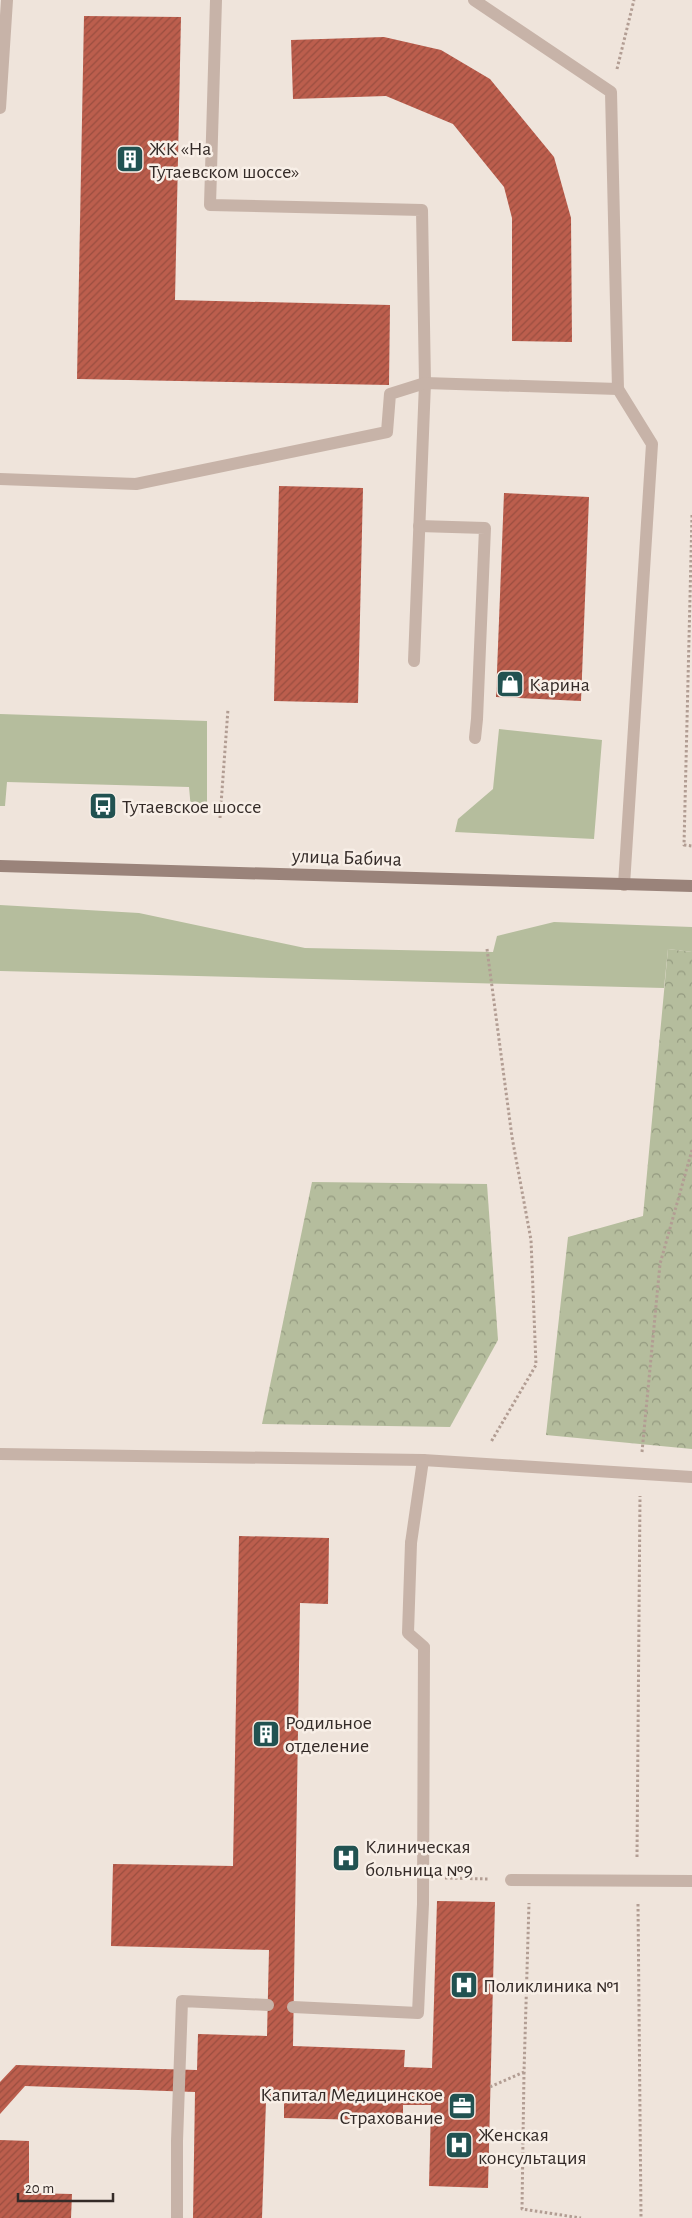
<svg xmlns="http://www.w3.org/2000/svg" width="692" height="2218" viewBox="0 0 692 2218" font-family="'Alegreya Sans',sans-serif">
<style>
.green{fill:#b5bd9d}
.forest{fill:url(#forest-crowns)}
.building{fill:url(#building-hatch)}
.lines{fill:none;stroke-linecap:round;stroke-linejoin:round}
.path{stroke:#b29d93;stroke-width:3;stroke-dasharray:2.5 2.5;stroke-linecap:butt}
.lane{stroke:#c7b3a8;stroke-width:12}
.street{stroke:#c7b3a8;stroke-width:12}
.secondary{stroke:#9a837a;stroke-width:12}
.labels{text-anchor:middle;stroke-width:5;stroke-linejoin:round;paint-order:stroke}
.poi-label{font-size:20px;fill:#342b28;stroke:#f8efe7;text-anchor:start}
.street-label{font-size:20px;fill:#342b28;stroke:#f8efe7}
</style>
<defs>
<pattern id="forest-crowns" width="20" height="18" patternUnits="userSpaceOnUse" patternTransform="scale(1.25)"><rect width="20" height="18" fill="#b5bd9d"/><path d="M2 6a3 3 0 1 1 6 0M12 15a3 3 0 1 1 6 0" fill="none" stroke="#949a80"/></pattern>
<pattern id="building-hatch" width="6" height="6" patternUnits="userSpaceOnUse" patternTransform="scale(1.25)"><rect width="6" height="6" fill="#bc5e4d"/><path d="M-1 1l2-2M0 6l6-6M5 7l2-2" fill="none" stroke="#9a4e40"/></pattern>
</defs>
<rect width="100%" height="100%" fill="#efe4db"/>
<g class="green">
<path d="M0,714L207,721V810L191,809L189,787L7,782L5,806H0Z"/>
<path d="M499,729L602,740L594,839L455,832L458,819L493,789Z"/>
<path d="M0,905L139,913L305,948L493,952L497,936L554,922L692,927V952L668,949L664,988L0,971Z"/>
</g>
<g class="forest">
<path d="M668,949L692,952V1449L546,1435L568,1237L643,1216Z"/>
<path d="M312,1182L487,1184L498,1340L450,1427L262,1424Z"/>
</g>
<g class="building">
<path d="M84,16L181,17L175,300L390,305L389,385L77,379Z"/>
<path d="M384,37L441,50L490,79L554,157L571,218L572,342L512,341V218L504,187L453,124L386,96L293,99L291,40Z"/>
<path d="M279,486L363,488L358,703L274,701Z"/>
<path d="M504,493L589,497L581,701L496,697Z"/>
<path d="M239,1536L329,1538L328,1604L300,1603L293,2046L405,2050L404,2067L432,2068L437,1901L495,1902L488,2188L429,2186L431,2105H403V2121L284,2118V2101H266L262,2218H193L195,2092L25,2086L0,2114V2082L16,2065L197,2070L198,2034L267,2036L269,1950L111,1946L113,1864L233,1866Z"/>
<path d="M0,2140L29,2141V2193L72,2194L71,2218H0Z"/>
</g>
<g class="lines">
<g class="path">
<path d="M617,69L634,0"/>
<path d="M692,515L684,845L692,846"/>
<path d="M220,818L228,709"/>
<path d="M487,949L512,1137L531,1240L536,1365L491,1442"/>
<path d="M642,1452L660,1264L692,1150"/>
<path d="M637,1857L640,1496"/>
<path d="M445,1878L488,1879"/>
<path d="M638,1904L641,2218"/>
<path d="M524,2072L522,2209L581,2218"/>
<path d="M490,2087L524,2072L529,1903"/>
</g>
<g class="lane">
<path d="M216,0L210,205L422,210L425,383L414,661"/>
<path d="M474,0L611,92L618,389L652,444L624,885"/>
<path d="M0,108L7,0"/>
<path d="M0,479L136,484L387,432L390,394L425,383L618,389"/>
<path d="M419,526L485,528L477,719L475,738"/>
<path d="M511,1880L692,1881"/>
<path d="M293,2007L418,2013L423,1904L424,1647L408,1633L411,1543"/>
<path d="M177,2218V2141L182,2001L268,2005"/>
</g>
<g class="street">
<path d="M0,1454L423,1460L692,1477"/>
<path d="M411,1543L423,1460"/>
</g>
<path class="secondary" d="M0,866L692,886"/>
</g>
<defs>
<g id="building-square" transform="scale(1.4375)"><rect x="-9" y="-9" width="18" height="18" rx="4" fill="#215251" stroke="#f8efe7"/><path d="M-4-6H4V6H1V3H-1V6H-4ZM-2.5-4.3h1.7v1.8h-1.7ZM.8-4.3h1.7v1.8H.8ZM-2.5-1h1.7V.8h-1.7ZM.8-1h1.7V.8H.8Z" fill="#fff"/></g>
<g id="shop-square" transform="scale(1.4375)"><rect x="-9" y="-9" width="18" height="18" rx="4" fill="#215251" stroke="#f8efe7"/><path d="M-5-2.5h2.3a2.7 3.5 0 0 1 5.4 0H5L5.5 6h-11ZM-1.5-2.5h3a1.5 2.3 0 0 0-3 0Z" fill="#fff"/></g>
<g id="bus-square" transform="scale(1.4375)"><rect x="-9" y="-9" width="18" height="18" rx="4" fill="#215251" stroke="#f8efe7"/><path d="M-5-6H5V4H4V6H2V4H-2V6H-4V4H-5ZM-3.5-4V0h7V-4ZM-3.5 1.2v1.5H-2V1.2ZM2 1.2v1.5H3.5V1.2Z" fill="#fff"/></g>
<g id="hospital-square" transform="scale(1.4375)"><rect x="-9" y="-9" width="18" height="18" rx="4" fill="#215251" stroke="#f8efe7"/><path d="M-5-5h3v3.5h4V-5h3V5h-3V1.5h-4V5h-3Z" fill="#fff"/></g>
<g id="office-square" transform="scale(1.4375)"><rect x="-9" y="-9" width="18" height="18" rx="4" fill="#215251" stroke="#f8efe7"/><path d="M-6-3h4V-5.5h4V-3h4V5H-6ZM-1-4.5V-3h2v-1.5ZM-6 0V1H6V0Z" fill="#fff"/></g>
</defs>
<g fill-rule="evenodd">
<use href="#building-square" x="130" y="159"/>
<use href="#shop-square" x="510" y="684"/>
<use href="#bus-square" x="103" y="806"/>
<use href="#building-square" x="266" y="1734"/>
<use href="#hospital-square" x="346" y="1858"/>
<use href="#hospital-square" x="464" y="1985"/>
<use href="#office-square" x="462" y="2106"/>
<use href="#hospital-square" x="459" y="2145"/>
</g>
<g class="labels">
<g class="poi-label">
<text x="149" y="155">ЖК «На<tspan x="149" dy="23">Тутаевском шоссе»</tspan></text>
<text x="529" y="691">Карина</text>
<text x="122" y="813">Тутаевское шоссе</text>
<text x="285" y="1729">Родильное<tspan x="285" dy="23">отделение</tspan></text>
<text x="365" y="1853">Клиническая<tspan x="365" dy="23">больница №9</tspan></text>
<text x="483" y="1992">Поликлиника №1</text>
<text x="443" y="2101" text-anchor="end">Капитал Медицинское<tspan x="443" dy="23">Страхование</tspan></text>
<text x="478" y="2141">Женская<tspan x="478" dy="23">консультация</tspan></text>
</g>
<g class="street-label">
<text transform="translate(347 857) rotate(2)" y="7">улица Бабича</text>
</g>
</g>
<path d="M18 2193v8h95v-8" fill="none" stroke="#342b28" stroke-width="2.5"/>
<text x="25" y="2193" font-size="15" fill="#342b28" stroke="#f8efe7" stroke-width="4" paint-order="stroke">20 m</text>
</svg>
